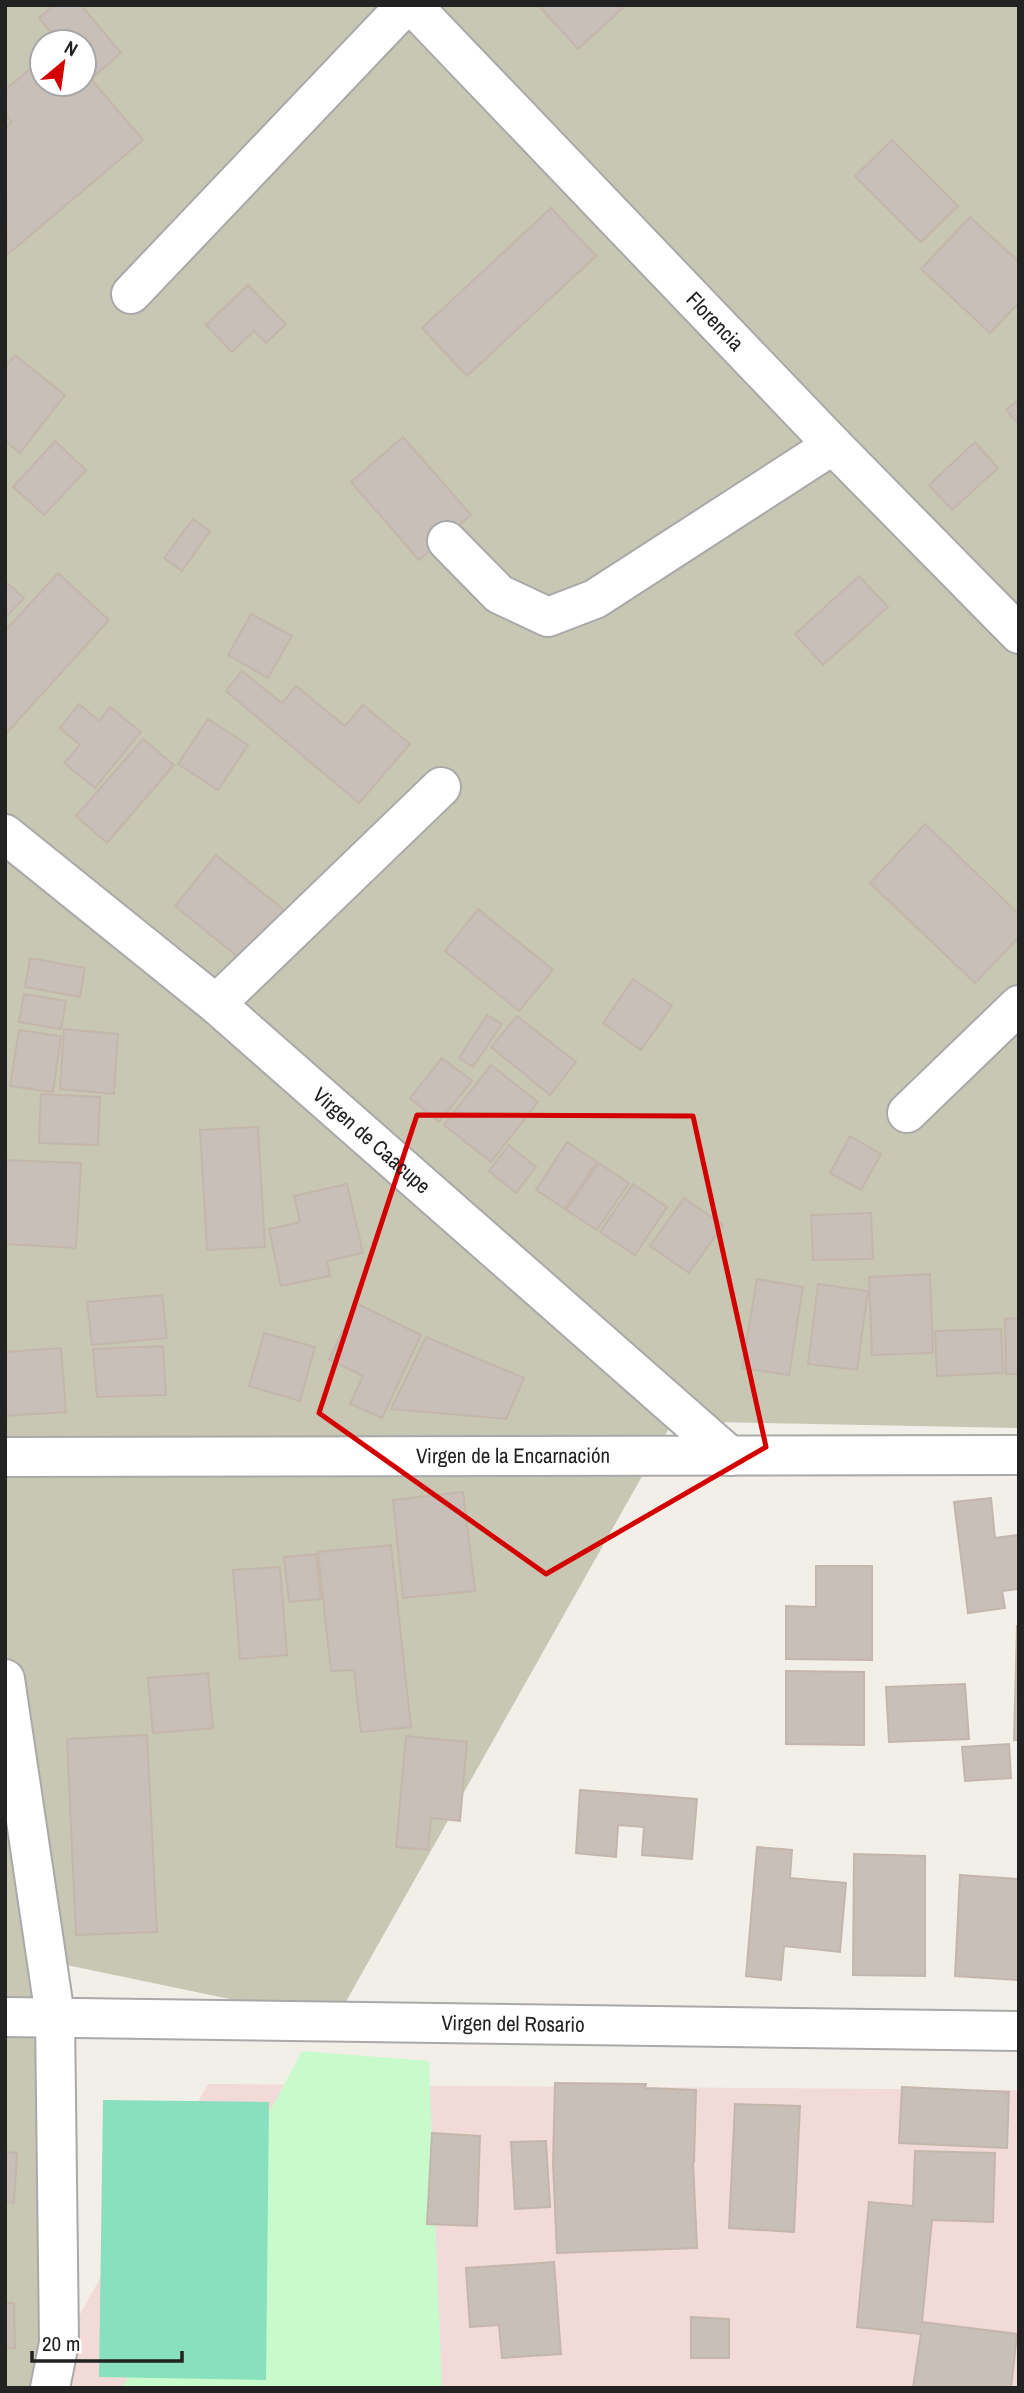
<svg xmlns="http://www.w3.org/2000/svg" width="1024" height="2393" viewBox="0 0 1024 2393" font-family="'Archivo Narrow',sans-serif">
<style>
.commercial{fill:#f2dad9}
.construction{fill:#c7c7b4;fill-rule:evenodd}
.park{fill:#c8facc}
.pitch{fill:#88e0be}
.building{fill:#c7bfb8;stroke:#c4b6ab;stroke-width:2}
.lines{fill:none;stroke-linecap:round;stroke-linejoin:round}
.minor-casing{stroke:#a9a9a9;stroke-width:42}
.minor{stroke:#fff;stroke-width:38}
.marked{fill:none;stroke:#d40000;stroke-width:5;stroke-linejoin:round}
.labels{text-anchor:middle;stroke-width:5;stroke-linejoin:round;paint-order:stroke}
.street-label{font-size:21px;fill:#222;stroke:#fff}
</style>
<rect width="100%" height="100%" fill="#f2efe9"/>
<path class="commercial" d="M208,2084L1019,2090V2388H39Z"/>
<g class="construction">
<path d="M5,5H1019V1428L713,1422L5,816ZM42,42H84V84H42Z"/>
<path d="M5,850L676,1416L335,2021L57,1963L41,2388H5Z"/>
</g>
<path class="park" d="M302,2051L429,2061L442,2388H122Z"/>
<path class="pitch" d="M103,2100L269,2102L266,2380L99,2377Z"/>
<g class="building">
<path d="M54,5H81L121,53L91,79L143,140L7,255L5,128L12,122L5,114V90L42,59V84H84V42H59L39,18Z"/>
<path d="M538,5H626L578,49Z"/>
<path d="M892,140L958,206L921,242L855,176Z"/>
<path d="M551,208L596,256L467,376L422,328Z"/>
<path d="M970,217L1019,262V303L990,333L921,269Z"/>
<path d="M248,285L286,324L266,343L254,331L232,352L206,325Z"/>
<path d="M15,355L65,395L20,453L5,441V368Z"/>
<path d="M1019,399V425L1006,410Z"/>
<path d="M403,437L471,515L419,560L351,482Z"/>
<path d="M55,441L86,470L44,515L13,487Z"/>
<path d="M975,442L998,468L952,510L929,485Z"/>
<path d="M193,519L210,531L182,571L164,558Z"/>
<path d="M58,573L109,620L5,735V631Z"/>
<path d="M859,576L888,607L823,665L795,634Z"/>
<path d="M5,581L24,598L5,618Z"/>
<path d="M251,614L292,636L268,678L228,655Z"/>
<path d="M242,671L282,703L296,686L345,726L363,705L410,744L359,803L226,691Z"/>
<path d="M79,704L99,721L110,707L141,732L95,788L64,763L80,745L60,728Z"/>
<path d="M208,719L248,745L218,790L178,764Z"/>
<path d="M143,739L174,765L107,843L76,816Z"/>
<path d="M925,824L1019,914V937L975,983L870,883Z"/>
<path d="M216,855L284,910L243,961L175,906Z"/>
<path d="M478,909L553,970L519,1011L445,951Z"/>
<path d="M30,958L85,968L80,997L25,987Z"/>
<path d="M633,979L672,1006L641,1050L603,1023Z"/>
<path d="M24,994L66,1001L61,1029L19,1022Z"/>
<path d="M487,1015L502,1024L473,1067L459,1058Z"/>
<path d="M517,1016L576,1062L550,1095L491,1047Z"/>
<path d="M64,1029L118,1034L114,1094L60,1089Z"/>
<path d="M19,1030L61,1036L53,1092L10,1086Z"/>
<path d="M442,1058L472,1081L439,1122L410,1098Z"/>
<path d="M491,1065L538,1102L491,1162L444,1125Z"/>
<path d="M41,1094L100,1097L98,1145L39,1143Z"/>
<path d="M258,1127L265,1247L207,1250L200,1130Z"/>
<path d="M850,1136L881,1154L861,1190L830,1173Z"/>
<path d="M567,1142L597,1162L565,1209L536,1190Z"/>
<path d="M509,1145L536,1167L516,1193L489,1171Z"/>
<path d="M5,1160L81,1163L76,1248L5,1244Z"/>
<path d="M599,1163L629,1183L597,1230L566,1210Z"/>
<path d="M347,1184L363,1253L327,1261L330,1276L281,1286L269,1229L300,1222L294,1196Z"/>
<path d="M633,1184L667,1207L635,1255L600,1232Z"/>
<path d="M684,1198L723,1225L689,1273L650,1246Z"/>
<path d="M871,1213L873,1259L813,1260L811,1215Z"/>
<path d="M930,1274L933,1353L872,1355L869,1277Z"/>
<path d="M757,1279L803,1287L789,1375L742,1368Z"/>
<path d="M818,1284L868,1291L857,1370L808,1364Z"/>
<path d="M162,1295L167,1338L92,1345L87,1302Z"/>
<path d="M356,1303L421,1335L382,1418L350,1404L363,1376L329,1359Z"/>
<path d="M1019,1318V1374H1006L1005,1319Z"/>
<path d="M1001,1329L1003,1373L937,1376L935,1331Z"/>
<path d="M264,1333L315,1347L300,1401L249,1386Z"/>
<path d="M426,1337L524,1378L506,1419L391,1409Z"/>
<path d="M163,1346L166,1395L97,1397L93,1349Z"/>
<path d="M61,1348L66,1412L5,1416V1352Z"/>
<path d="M463,1492L475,1591L403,1598L393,1500Z"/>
<path d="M991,1498L995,1538L1019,1535V1589L1002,1591L1005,1608L968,1613L954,1502Z"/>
<path d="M391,1545L411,1727L361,1732L354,1670L331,1671L318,1552Z"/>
<path d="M316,1554L321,1599L289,1602L284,1557Z"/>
<path d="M816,1566H872V1660L786,1659V1606L816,1607Z"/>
<path d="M280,1567L287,1655L240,1659L233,1570Z"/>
<path d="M1017,1626H1019V1740H1014Z"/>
<path d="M786,1671L864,1672V1745L786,1744Z"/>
<path d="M208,1673L213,1728L153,1733L148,1678Z"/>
<path d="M965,1684L969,1739L889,1742L886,1687Z"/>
<path d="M147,1735L157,1932L76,1935L67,1739Z"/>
<path d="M406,1736L467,1742L460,1821L431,1818L428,1850L396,1847Z"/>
<path d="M1009,1744L1011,1778L965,1781L962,1747Z"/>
<path d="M580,1790L697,1799L692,1859L642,1855L644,1827L618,1825L616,1857L576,1853Z"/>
<path d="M757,1847L792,1850L790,1878L846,1883L840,1952L784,1946L781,1980L746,1976Z"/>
<path d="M854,1854L925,1856V1976L853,1975Z"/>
<path d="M960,1875L1019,1879V1980L955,1976Z"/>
<path d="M555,2083L646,2084L645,2088L696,2090L694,2162H693L697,2248L557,2253L553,2164Z"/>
<path d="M902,2087L1009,2092L1007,2148L899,2143Z"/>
<path d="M735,2104L800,2106L794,2232L729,2228Z"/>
<path d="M432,2133L480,2136L477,2226L427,2224Z"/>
<path d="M546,2141L550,2207L515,2209L511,2142Z"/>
<path d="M915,2151L995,2153L993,2222L932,2220L922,2322L1017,2334L1011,2388H913L921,2334L857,2327L869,2202L913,2206Z"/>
<path d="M5,2152L17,2153L14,2203L5,2202Z"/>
<path d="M554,2262L561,2354L502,2358L499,2325L470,2327L466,2268Z"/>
<path d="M5,2303H14L15,2348H5Z"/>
<path d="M691,2317L729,2319V2358H691Z"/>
</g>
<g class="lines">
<g class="minor-casing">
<g id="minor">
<path id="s1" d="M412,5L833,445L1019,634"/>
<path d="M131,294L406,5"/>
<path d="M447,541L499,594L548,617L595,599L833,445"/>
<path id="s2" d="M5,834L216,1004L730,1456"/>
<path d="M216,1004L441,787"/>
<path d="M907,1113L1019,1005"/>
<path id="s3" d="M5,1457L1019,1455"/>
<path d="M5,1679L55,2016L59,2343L50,2388"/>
<path id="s4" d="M5,2017L1019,2031"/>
</g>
</g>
<use href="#minor" class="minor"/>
</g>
<path class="marked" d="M417,1115L693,1116L766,1447L546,1574L319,1413Z"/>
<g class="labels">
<g class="street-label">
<text dy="7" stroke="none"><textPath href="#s1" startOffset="438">Florencia</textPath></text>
<text dy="7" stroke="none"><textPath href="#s2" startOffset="478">Virgen de Caacupe</textPath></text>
<text dy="7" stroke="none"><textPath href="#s3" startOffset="508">Virgen de la Encarnación</textPath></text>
<text dy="7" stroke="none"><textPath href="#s4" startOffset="508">Virgen del Rosario</textPath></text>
</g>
</g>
<rect width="1024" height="2393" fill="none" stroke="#222222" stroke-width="14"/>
<g transform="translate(63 63) rotate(29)"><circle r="33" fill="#ffffff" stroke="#a7a7a7" stroke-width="2"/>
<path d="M0-5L12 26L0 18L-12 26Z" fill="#d40000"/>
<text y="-10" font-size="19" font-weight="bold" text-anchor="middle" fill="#222222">N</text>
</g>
<path d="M32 2351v10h150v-10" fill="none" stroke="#222222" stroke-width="3.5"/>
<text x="42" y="2351" font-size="21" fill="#222222" stroke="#ffffff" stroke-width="5" paint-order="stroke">20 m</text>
</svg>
